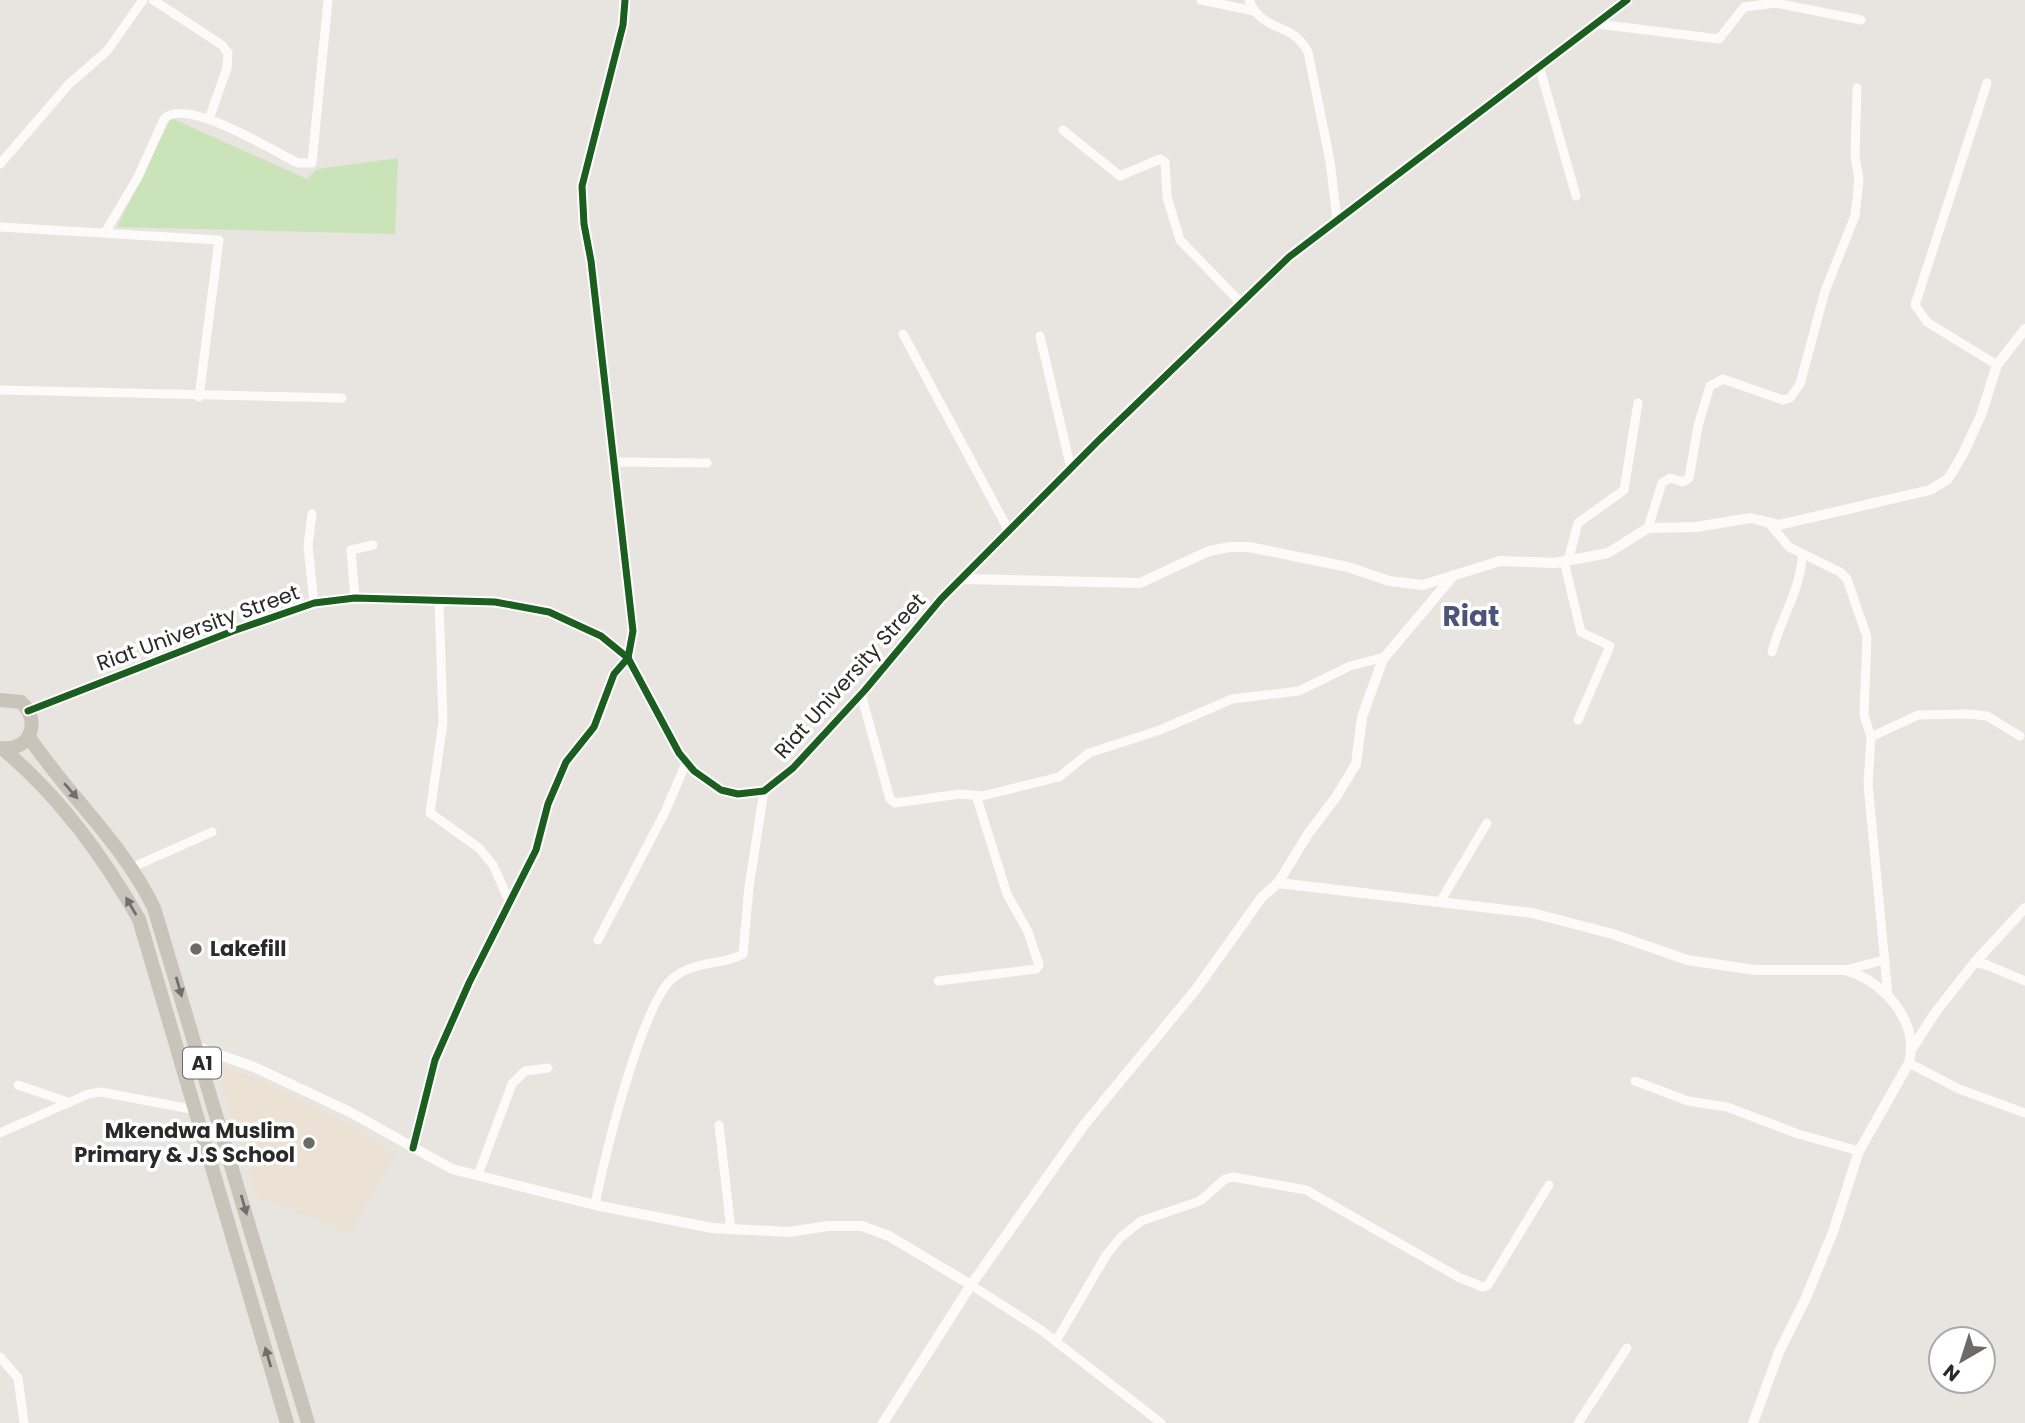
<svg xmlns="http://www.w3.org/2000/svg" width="2025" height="1423" viewBox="0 0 2025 1423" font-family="Poppins,sans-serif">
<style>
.education{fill:#ebe2d5}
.green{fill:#cbe3b9}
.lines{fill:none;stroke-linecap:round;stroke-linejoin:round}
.minor{stroke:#fcfbfa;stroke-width:9}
.tertiary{stroke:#fcfbfa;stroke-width:10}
.trunk{stroke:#c9c3ba;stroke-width:14}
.cycleway-casing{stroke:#fff;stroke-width:11}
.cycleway{stroke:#1b5e20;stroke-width:7}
.oneway{fill:#726f6b}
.poi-dot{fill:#6c6b6a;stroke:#fff;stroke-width:2.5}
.labels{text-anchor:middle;stroke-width:7;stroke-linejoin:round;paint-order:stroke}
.shield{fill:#fff;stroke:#6a6a6a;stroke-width:2}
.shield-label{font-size:19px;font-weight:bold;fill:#2a2a2a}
.street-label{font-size:21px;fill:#2a2a2a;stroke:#fff}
.poi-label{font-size:21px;font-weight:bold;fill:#2a2a2a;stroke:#fff;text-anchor:start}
.district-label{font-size:28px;font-weight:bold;fill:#4b557a;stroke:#fff}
</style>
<rect width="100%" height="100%" fill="#e8e4e0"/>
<path class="education" d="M216,1064L259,1079L362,1131L395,1155L350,1233L257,1197Z"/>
<path class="green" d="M171,118L307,179L317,169L398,158L395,234L117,227Z"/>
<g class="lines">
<g class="minor">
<path d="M153,0L222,45L228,53L227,68L209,119"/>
<path d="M1201,0L1254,11"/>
<path d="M1249,0C1264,35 1291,20 1308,52L1330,161L1337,220"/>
<path d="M1597,24L1719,39L1744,7L1776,3L1861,20"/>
<path d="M1540,69L1576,196"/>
<path d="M1987,83L1915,305L1927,322L1997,365"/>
<path d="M1063,130L1120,176L1160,159L1165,162L1167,197L1180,240L1240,302"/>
<path d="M0,164L69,84L107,51L143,0"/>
<path d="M0,227L219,240L199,397"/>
<path d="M106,231L138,177L164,119C186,96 273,151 298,163H312L328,0"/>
<path d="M903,334L1009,531"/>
<path d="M1040,336L1071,469"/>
<path d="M0,390L342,398"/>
<path d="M616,462L707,463"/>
<path d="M312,514L308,546L314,603"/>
<path d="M1769,523L1789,547L1840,572L1847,579L1867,637L1864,715L1871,737L1868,784L1888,996"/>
<path d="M1648,528L1662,483L1670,478L1683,482L1689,478L1698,426L1710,386L1723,379L1783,400L1790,398L1800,384L1825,291L1855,216L1859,180L1855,156L1857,88"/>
<path d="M1564,561L1581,632L1610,646L1578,720"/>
<path d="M1568,561L1578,523L1624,490L1638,403"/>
<path d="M355,598L351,550L373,545"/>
<path d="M439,600L443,722L430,813L479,848L493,865L510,903"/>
<path d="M1772,652C1780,620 1801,589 1802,556"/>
<path d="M861,694L890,799L895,803L960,794L982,796L1059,777L1089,753L1160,730L1232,699L1299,691L1350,666L1385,657"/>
<path d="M1871,737L1918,715L1969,714L1987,716L2020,736"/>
<path d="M133,867L212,832"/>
<path d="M1440,902L1487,823"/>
<path d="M598,940L665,812L686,763"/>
<path d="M1987,965L2025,981"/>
<path d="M1845,970L1884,960"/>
<path d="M938,981L1036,969L1039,965L1028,932L1007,894L976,795"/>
<path d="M1909,1063L1959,1089L2025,1113"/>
<path d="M1635,1081L1688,1101L1727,1107L1798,1134L1859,1151"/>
<path d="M18,1085L68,1102"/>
<path d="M719,1125L731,1230"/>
<path d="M0,1133L88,1094L101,1092L196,1110"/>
<path d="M413,1148L435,1060L469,983L536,850L548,804L566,762L594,727L614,674L628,658L633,631L591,261L584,224L582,186L623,25L625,0"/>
<path d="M478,1175L512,1084L525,1071L548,1068"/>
<path d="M595,1205C603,1161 642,1003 673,978C695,960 726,965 743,954L749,887L764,791"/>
<path d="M971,1285L1041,1330L1161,1423"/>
<path d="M1056,1341L1107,1254L1120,1238L1141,1221L1200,1201L1225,1179L1233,1177L1306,1190L1460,1278L1483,1287L1488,1285L1549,1185"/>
<path d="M0,1357L18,1378L24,1423"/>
<path d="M1578,1423L1627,1348"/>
</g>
<g class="tertiary">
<path d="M961,579L1140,583L1209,551L1230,547H1249L1348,567L1389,581L1423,585L1500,561L1555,563L1608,553L1648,528L1696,527L1750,518L1779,525L1930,490L1948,479L1963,454L1981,415L1997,365L2025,329"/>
<path d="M28,711L233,631L314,603L355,598L495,602L549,612L601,636L628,658L679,753L694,771L721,790L738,794L764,791L793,768L865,690L941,599L1098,441L1289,257L1627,0"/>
<path d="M1278,883L1532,913L1613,934L1687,960L1755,970H1845C1884,981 1920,1022 1909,1063L1859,1151L1833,1232L1805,1300L1779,1352L1753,1423"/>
<path d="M1975,962L2025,908"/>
<path d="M197,1047L254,1067L350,1112L452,1169L595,1205L712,1228L789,1232L828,1226H862L889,1236L971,1285"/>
<path d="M1913,1047L1935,1013L1975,962L1987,965"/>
<path d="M883,1423L971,1285L1084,1125L1197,988L1262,897L1278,883L1308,834L1336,797L1356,764L1362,717L1383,659L1454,575"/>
</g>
<g class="trunk">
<path d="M0,700L21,702C42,721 30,752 1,748"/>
<path d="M29,737C69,797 122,842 154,908L308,1423"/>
<path d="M3,749C60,797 102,855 139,919L287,1423"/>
</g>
<g class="cycleway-casing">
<g id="cycleway">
<path d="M28,711L233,631L314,603L355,598L495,602L549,612L601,636L628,658L679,753L694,771L721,790L738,794L764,791L793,768L865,690L941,599L1098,441L1289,257L1627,0"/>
<path d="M413,1148L435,1060L469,983L536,850L548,804L566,762L594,727L614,674L628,658L633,631L591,261L584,224L582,186L623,25L625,0"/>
</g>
</g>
<use href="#cycleway" class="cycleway"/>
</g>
<defs><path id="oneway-solid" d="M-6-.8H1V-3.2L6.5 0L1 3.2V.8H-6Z" transform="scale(1.75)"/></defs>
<g class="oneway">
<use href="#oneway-solid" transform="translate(71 791) rotate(49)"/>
<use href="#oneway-solid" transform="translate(131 906) rotate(-120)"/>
<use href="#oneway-solid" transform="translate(179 987) rotate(74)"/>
<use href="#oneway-solid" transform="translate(244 1205) rotate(74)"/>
<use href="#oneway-solid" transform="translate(268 1357) rotate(-106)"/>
</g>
<g class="poi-dot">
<circle cx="196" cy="949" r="7"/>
<circle cx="309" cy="1143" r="7"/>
</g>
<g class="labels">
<rect class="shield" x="183" y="1047.5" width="38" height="31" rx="5"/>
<g class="shield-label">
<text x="202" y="1070">A1</text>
</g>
<g class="street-label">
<text transform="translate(198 628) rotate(-20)" y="7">Riat University Street</text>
<text transform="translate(850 676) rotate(-48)" y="7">Riat University Street</text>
</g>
<g class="poi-label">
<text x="210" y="956">Lakefill</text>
<text x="295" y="1138" text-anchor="end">Mkendwa Muslim<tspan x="295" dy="24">Primary &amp; J.S School</tspan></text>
</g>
<g class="district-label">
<text x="1471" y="626">Riat</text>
</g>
</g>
<g transform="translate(1962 1360) rotate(219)"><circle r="33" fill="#ffffff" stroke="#aaaaaa" stroke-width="2"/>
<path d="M0-5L12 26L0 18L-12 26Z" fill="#6c6b6a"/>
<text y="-10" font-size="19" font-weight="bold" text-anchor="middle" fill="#2a2a2a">N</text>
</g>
</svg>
